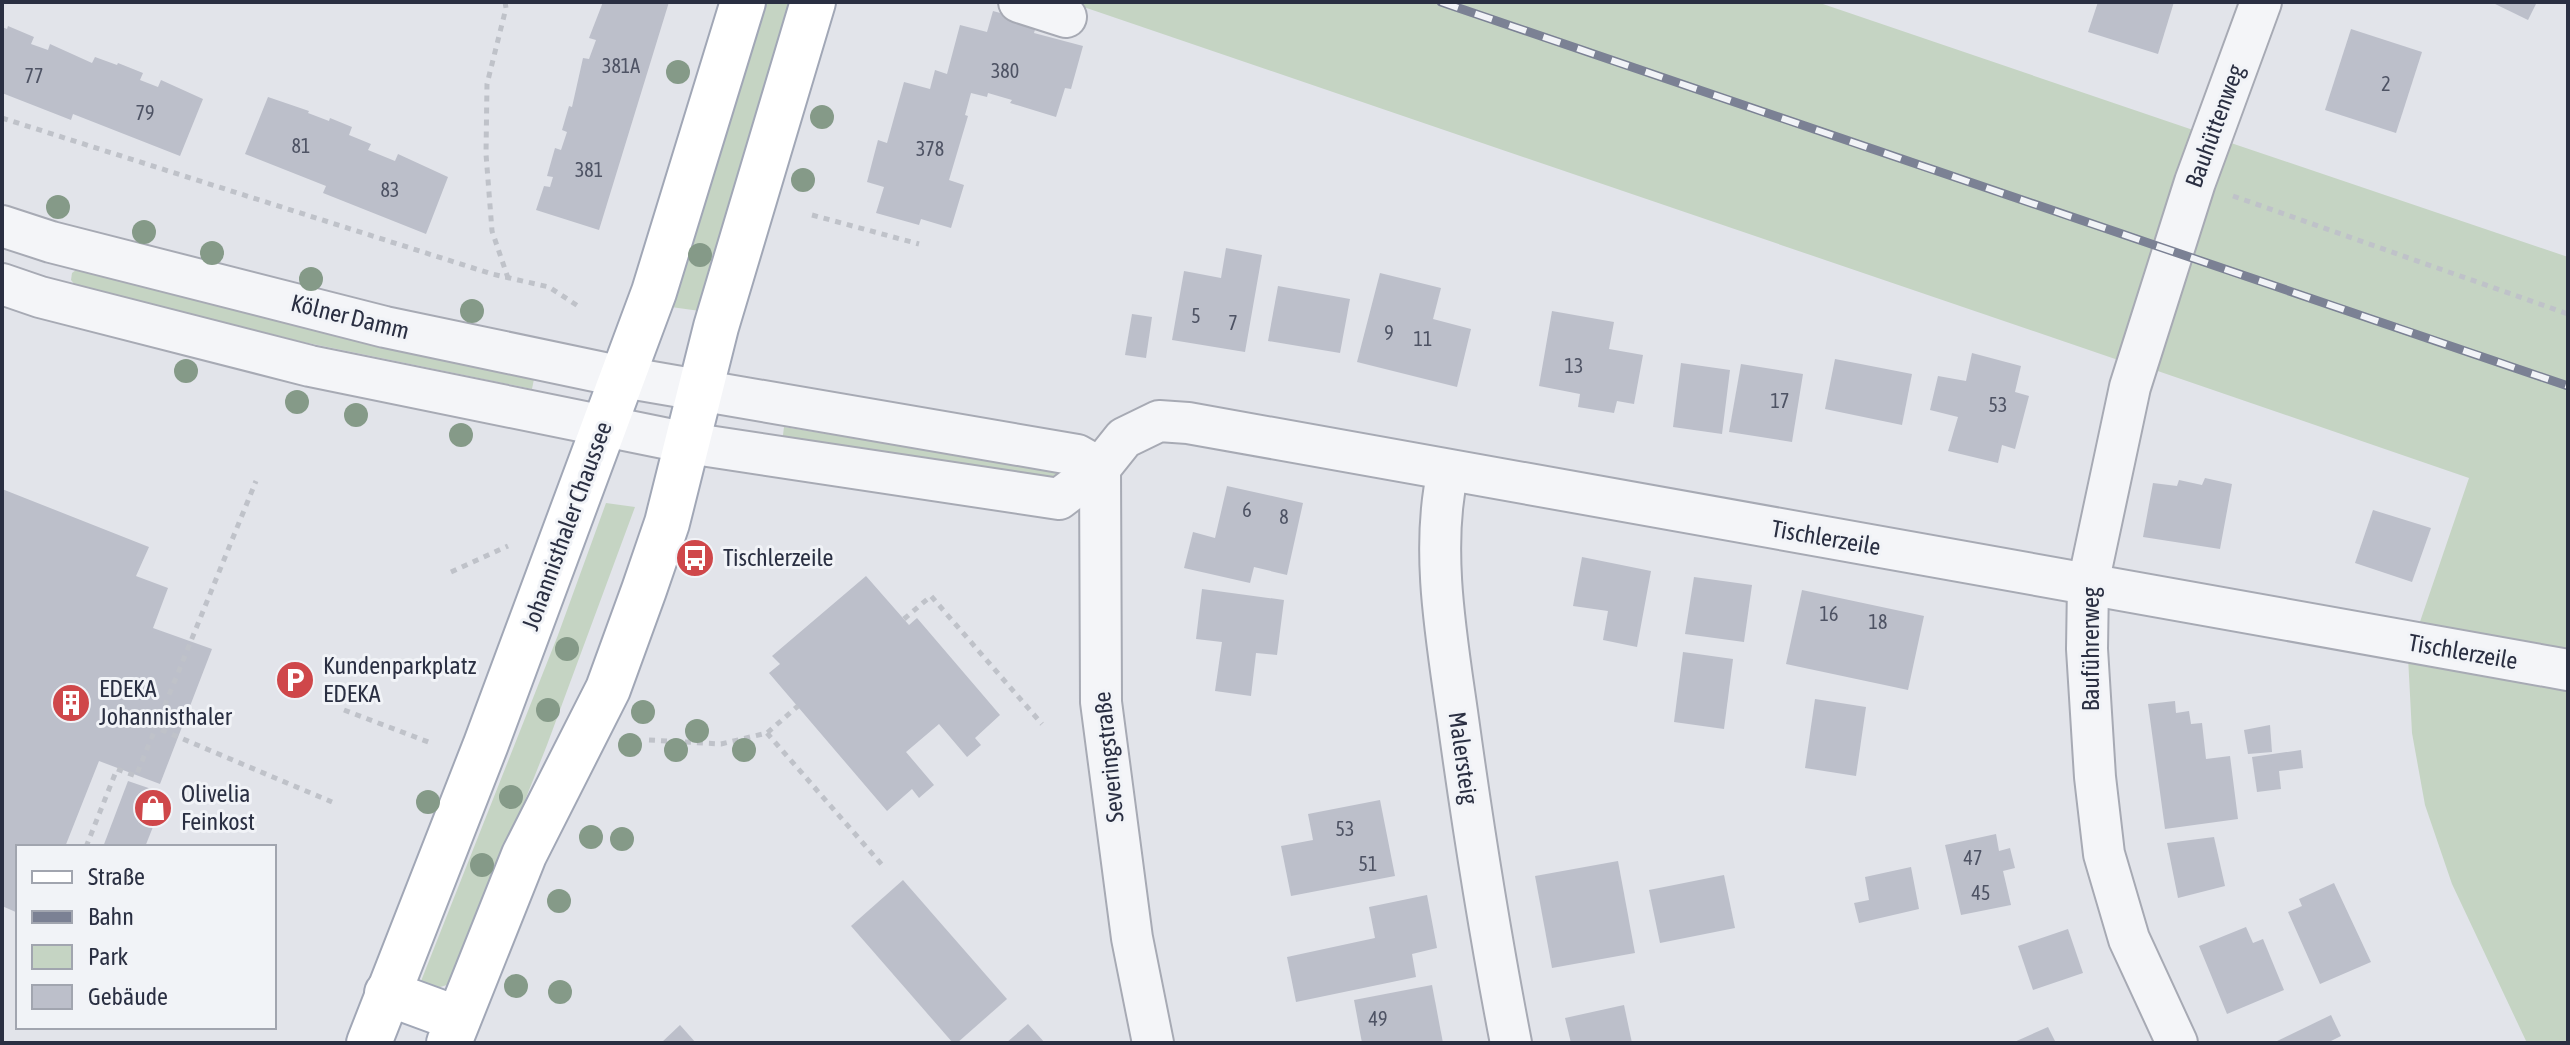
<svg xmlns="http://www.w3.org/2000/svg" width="2570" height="1045" viewBox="0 0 2570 1045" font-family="'Asap Condensed',sans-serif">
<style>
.green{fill:#c5d4c3}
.building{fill:#bcbfca}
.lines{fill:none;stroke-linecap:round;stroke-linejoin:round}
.minor-casing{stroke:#a7aab4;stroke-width:44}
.major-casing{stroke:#a1a7b6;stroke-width:48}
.path{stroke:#bfc2c9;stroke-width:5;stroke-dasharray:6 6;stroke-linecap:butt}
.minor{stroke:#f4f5f8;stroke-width:40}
.major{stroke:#fff;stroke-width:44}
.rail-casing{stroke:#7b8194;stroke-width:9}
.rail{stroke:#f1f3f7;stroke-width:6;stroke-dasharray:18;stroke-linecap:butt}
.tree{fill:#859a88}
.labels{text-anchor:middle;stroke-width:6;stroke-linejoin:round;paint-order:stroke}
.number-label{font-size:20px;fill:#4e5364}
.street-label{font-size:24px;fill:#2a2f42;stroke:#f1f3f7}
.poi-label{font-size:24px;fill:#2a2f42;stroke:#f1f3f7;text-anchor:start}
</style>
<rect width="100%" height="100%" fill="#e2e4ea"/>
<g class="green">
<path d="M763,2H793L700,311L671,307Z"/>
<path d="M1069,2H1817L2196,131L2124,362Z"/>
<path d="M2231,143L2568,257V1043H2527L2452,884L2425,805L2412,733L2408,657L2469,478L2149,368Z"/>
<path d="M80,267L535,374L532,389L303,342L75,285L71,280L72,273Z"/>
<path d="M784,427L1072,473L1074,483L782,443Z"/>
<path d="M606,503L635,507L547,745L455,976L447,985L430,990L420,984L423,976L558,635Z"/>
</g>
<g class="building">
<path d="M603,2H669L599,230L536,210L544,186L550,187L553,177L547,176L555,148L561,150L567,132L562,130L569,106L572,107L583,58L589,59L596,40L589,38Z"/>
<path d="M2098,2H2174L2158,54L2088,32Z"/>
<path d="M2491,2H2537L2528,20Z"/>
<path d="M993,11L1037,23L1034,33L1083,46L1071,89L1065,88L1056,117L1010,103L1012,100L988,93L987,97L971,93L965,115L968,116L949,180L964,185L951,228L921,219L919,225L876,213L884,187L867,182L878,140L887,143L904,82L930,89L935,70L947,74L960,25L987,32Z"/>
<path d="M8,26L34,37L31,44L48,50L50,44L92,63L95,57L117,65L118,63L143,73L140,80L158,87L161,80L203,99L180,156L73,114L71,120L2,93V27L7,29Z"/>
<path d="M2351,29L2422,52L2396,133L2325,110Z"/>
<path d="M268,97L309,111L308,113L329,121L330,118L352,127L349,135L371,144L368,150L395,161L398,154L448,177L426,234L323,193L326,186L245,154Z"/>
<path d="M1226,248L1262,255L1245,352L1172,340L1184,271L1221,278Z"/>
<path d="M1380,273L1441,288L1433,319L1471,329L1457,387L1357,362Z"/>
<path d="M1278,286L1350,299L1340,353L1268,341Z"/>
<path d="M1552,311L1614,322L1609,349L1643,355L1634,404L1617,401L1614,413L1578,407L1580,394L1539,386Z"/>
<path d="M1132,314L1152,317L1146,358L1125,355Z"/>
<path d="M1972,353L2021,366L2015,392L2029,396L2015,449L2002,445L1998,463L1948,451L1958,417L1930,410L1938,376L1966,381Z"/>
<path d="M1835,359L1912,374L1902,425L1825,409Z"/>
<path d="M1681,363L1730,370L1722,434L1673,427Z"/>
<path d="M1741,364L1803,374L1792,442L1729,432Z"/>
<path d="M2205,478L2232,484L2220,549L2143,537L2153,483L2177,486L2179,480L2202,485Z"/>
<path d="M1227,486L1303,503L1287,575L1254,567L1250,583L1184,568L1193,532L1215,538Z"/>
<path d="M2,489L149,547L136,576L168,588L153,628L212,649L160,784L99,761L65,847H18V913L2,906Z"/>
<path d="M2373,510L2431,528L2412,582L2355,563Z"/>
<path d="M1582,557L1651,571L1637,647L1603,640L1608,611L1573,606Z"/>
<path d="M866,576L909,625L917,618L1000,715L975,738L981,745L967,757L939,724L906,752L934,785L919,798L912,789L887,811L769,673L780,664L772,656Z"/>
<path d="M1694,577L1752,585L1744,642L1685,634Z"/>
<path d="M1202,589L1284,600L1277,655L1256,653L1251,696L1215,691L1222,642L1196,639Z"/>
<path d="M1802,590L1924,616L1908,690L1786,664Z"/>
<path d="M1683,652L1733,659L1724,729L1674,722Z"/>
<path d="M1815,699L1866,707L1856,776L1805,768Z"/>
<path d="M2175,701L2176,713L2189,711L2191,724L2202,723L2206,759L2230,756L2238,819L2165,829L2148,704Z"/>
<path d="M2270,725L2272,752L2248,754L2244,730Z"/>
<path d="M2301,750L2303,768L2279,771L2281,789L2257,792L2252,757Z"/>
<path d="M128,781L166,794L145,847H103Z"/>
<path d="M1380,800L1395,876L1291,896L1281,846L1313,840L1308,814Z"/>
<path d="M1996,834L1999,851L2010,848L2015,868L2003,871L2011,905L1961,915L1945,845Z"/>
<path d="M2214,837L2225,886L2178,898L2167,843Z"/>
<path d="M1618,861L1635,953L1552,968L1535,876Z"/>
<path d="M1911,867L1919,909L1859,923L1854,903L1869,900L1865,877Z"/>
<path d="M1724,875L1735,928L1660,943L1649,890Z"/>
<path d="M903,880L1007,999L957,1043H953L851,926Z"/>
<path d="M2334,883L2371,962L2320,984L2288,912L2302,906L2299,899Z"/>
<path d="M1427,895L1437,948L1412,954L1416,977L1296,1002L1287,957L1375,938L1369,907Z"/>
<path d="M2246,927L2253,943L2263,939L2284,990L2227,1014L2199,946Z"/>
<path d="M2068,929L2083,973L2033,990L2018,946Z"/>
<path d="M1432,985L1443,1043H1362L1354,1000Z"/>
<path d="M1624,1005L1632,1043H1571L1565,1018Z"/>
<path d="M2331,1015L2341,1036L2327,1043H2273Z"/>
<path d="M1028,1024L1045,1043H1006Z"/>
<path d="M680,1025L696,1043H661Z"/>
<path d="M2048,1027L2056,1043H2012Z"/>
</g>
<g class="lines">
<g class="minor-casing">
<g id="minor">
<path d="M1019,2L1066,17"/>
<path d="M2,226L51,242L385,327L623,377L1077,455L1100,468"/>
<path d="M2,284L40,297L310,366L688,443L1059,499L1100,468L1124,438L1159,421L1188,423L2568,670"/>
<path d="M1100,468L1101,702L1132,938L1153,1043"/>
<path d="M1448,471C1430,549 1447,641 1458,719C1473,828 1490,935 1511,1043"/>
<path d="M2177,1043L2129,939L2104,854L2095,777L2087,649L2088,584L2130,387L2195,182L2261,2"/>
</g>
</g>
<g class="major-casing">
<g id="major">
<path d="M387,993L458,1019"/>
<path d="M369,1043L486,744L654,292L743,2"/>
<path d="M449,1043L524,855L608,689L644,590L667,523L716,327L813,2"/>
</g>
</g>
<g class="path">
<path d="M505,2L506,8L487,84L486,154L492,231L508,278"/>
<path d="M2,118L492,274L549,287L581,308"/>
<path d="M2233,196L2568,314"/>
<path d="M812,215L919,244"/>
<path d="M696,558L714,565"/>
<path d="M451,572L508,546"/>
<path d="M904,619L931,596L1042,724"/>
<path d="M344,710L431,743"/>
<path d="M150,725L332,802"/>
<path d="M767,733L883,866"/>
<path d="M649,740L721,744L767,733L798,706"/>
<path d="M86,847L117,769L136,776L256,481"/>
</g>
<use href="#minor" class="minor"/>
<use href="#major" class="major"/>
<g class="rail-casing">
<path id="rail" d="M1441,2L2568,386"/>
</g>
<use href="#rail" class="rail"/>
</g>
<g class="tree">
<circle cx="678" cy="72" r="12"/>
<circle cx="822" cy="117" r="12"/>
<circle cx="803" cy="180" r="12"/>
<circle cx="58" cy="207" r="12"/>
<circle cx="144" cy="232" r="12"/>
<circle cx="212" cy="253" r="12"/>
<circle cx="700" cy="255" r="12"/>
<circle cx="311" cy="279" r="12"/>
<circle cx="472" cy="311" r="12"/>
<circle cx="186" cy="371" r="12"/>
<circle cx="297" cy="402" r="12"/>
<circle cx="356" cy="415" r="12"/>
<circle cx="461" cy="435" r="12"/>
<circle cx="567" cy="649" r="12"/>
<circle cx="548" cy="710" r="12"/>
<circle cx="643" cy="712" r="12"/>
<circle cx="697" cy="731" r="12"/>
<circle cx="630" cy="745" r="12"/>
<circle cx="676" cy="750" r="12"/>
<circle cx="744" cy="750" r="12"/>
<circle cx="511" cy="797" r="12"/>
<circle cx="428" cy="802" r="12"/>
<circle cx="591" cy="837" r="12"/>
<circle cx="622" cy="839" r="12"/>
<circle cx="482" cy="865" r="12"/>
<circle cx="559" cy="901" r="12"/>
<circle cx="516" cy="986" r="12"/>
<circle cx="560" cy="992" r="12"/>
</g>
<defs>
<g id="bus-disc" transform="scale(2)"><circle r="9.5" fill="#cf474a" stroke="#f1f3f7"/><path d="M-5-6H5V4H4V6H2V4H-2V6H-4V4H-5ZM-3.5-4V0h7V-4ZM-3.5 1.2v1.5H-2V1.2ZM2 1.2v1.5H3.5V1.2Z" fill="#fff"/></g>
<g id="parking-disc" transform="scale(2)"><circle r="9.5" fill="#cf474a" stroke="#f1f3f7"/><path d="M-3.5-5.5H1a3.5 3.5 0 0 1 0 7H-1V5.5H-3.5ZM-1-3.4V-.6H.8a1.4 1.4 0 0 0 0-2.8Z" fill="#fff"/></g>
<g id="building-disc" transform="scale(2)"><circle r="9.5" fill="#cf474a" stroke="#f1f3f7"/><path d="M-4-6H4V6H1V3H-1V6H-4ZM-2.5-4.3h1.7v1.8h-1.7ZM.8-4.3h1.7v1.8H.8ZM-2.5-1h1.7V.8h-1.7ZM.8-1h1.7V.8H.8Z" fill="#fff"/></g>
<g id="shop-disc" transform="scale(2)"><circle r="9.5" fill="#cf474a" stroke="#f1f3f7"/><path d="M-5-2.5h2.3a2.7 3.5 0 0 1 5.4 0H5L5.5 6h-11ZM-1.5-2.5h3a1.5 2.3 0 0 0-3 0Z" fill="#fff"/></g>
</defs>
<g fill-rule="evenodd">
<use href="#bus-disc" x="695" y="558"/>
<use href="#parking-disc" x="295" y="680"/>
<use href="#building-disc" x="71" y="703"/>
<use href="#shop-disc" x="153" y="808"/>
</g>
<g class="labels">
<g class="number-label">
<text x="621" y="73">381A</text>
<text x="1005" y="78">380</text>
<text x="34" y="83">77</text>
<text x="2386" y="91">2</text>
<text x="145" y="120">79</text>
<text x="301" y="153">81</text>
<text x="930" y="156">378</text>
<text x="589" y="177">381</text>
<text x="390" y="197">83</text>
<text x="1196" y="323">5</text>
<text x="1233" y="330">7</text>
<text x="1389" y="340">9</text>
<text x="1423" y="346">11</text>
<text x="1574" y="373">13</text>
<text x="1780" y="408">17</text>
<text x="1998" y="412">53</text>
<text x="1247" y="517">6</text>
<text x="1284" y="524">8</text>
<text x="1829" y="621">16</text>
<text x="1878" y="629">18</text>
<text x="1345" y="836">53</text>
<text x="1973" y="865">47</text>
<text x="1368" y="871">51</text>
<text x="1981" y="900">45</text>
<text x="1378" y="1026">49</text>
</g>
<g class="street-label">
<text transform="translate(2215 126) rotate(-70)" y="8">Bauhüttenweg</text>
<text transform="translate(350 317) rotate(14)" y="8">Kölner Damm</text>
<text transform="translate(567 526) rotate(-70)" y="8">Johannisthaler Chaussee</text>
<text transform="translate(1826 538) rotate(10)" y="8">Tischlerzeile</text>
<text transform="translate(2091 649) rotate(-90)" y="8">Bauführerweg</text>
<text transform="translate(2463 652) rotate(10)" y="8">Tischlerzeile</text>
<text transform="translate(1109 757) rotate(-96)" y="8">Severingstraße</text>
<text transform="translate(1463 758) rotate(82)" y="8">Malersteig</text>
</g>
<g class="poi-label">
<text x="723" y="566">Tischlerzeile</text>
<text x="323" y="674">Kundenparkplatz<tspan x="323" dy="28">EDEKA</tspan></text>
<text x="99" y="697">EDEKA<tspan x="99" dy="28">Johannisthaler</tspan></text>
<text x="181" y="802">Olivelia<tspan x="181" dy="28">Feinkost</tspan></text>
</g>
</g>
<rect width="2570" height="1045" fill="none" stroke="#2a2f42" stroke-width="8"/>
<rect x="16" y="845" width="260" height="184" fill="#f1f3f7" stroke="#a1a5af" stroke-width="2"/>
<rect x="32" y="871" width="40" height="12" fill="#ffffff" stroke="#a1a5af" stroke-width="2"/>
<text x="88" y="885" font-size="24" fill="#2a2f42">Straße</text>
<rect x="32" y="911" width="40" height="12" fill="#7b8194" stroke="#a1a5af" stroke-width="2"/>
<text x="88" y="925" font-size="24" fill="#2a2f42">Bahn</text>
<rect x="32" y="945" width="40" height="24" fill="#c5d4c3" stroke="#a1a5af" stroke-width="2"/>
<text x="88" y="965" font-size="24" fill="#2a2f42">Park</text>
<rect x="32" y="985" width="40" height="24" fill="#bcbfca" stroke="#a1a5af" stroke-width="2"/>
<text x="88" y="1005" font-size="24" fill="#2a2f42">Gebäude</text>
</svg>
